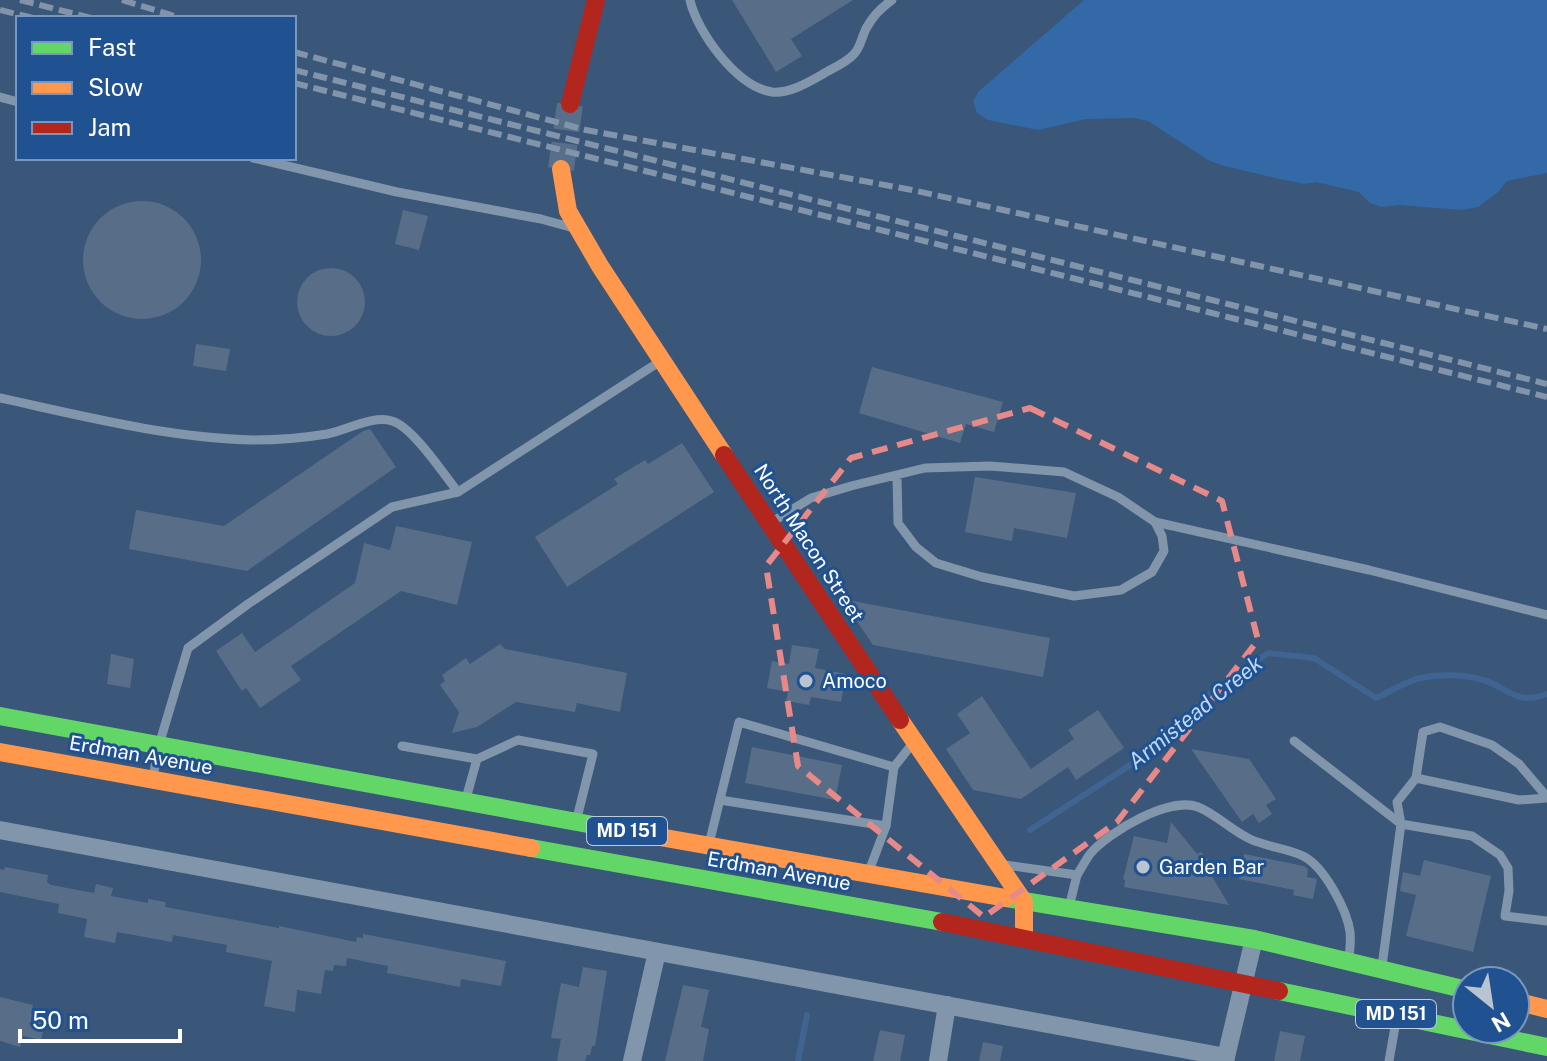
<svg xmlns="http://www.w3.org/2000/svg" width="1547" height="1061" viewBox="0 0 1547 1061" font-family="'Public Sans',sans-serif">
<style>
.green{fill:#3469a8}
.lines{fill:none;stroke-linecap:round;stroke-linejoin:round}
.stream{stroke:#406491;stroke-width:6}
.building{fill:#586e88}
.secondary-tunnel{stroke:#586f8c;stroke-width:26;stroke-dasharray:26 13;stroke-linecap:butt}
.lane{stroke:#8195ab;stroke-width:9}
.street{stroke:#8195ab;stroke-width:18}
.fast{stroke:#63d668;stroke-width:18}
.slow{stroke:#ff974d;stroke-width:18}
.jam{stroke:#b3261e;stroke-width:18}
.rail{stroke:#8194aa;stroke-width:6;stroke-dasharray:14 6;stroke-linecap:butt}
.marked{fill:none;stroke:#e88989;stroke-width:6;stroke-dasharray:16 10;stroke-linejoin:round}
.poi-dot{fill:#bac4d0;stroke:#205292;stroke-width:3}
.labels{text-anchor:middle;stroke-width:6;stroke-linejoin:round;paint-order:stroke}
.shield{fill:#205292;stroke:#bccbde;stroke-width:2}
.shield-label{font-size:18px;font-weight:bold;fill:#fff}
.street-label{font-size:20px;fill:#fff;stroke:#205292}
.poi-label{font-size:20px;fill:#fff;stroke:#205292;text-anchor:start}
.water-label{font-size:22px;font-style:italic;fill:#bdd7f4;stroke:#205292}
</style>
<rect width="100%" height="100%" fill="#3a5678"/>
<path class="green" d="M1084,0H1547V173L1507,181L1498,192L1478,207L1462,210L1399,205L1381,207L1370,203L1359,192L1316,182L1304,184L1275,178L1221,165L1208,160L1148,121L1134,118L1086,119L1038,130L988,120L977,113L973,101L979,91Z"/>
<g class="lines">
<g class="stream">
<path d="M1030,830L1158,747L1211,693L1268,653L1314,658L1376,698C1390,692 1406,681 1421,678C1439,674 1466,674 1483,680C1507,687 1516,706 1547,694"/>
<path d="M798,1061L807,1015"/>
</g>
</g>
<g class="building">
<path d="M732,0H853L791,39L802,56L776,72Z"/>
<circle cx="142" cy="260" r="59"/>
<path d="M403,210L428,216L419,250L395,244Z"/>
<circle cx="331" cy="302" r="34"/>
<path d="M196,344L230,349L226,371L193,366Z"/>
<path d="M872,367L1003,402L994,432L966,424L960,443L859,413Z"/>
<path d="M370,429L396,467L247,571L129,549L136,510L224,526L363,431Z"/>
<path d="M682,443L714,492L567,587L535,537L618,484L614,479L645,460L648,464Z"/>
<path d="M975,477L1076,493L1067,538L1014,528L1012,541L965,532Z"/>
<path d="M396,526L472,542L457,605L401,591L291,666L301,680L260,708L246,688L242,691L216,651L242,633L255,652L355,583L364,543L390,550Z"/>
<path d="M842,599L1050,638L1043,677L873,645Z"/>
<path d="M500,644L505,649L627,673L620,712L577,703L575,712L516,702L477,727L452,733L459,712L440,685L445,681L442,675L466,658L470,664Z"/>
<path d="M792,645L819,649L815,668L846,674L841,702L811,697L809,705L786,701L788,692L767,688L772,661L789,664Z"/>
<path d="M111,654L134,659L130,688L107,684Z"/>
<path d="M982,696L1031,769L1074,739L1068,730L1098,710L1124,748L1076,780L1068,767L1021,799L973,790L946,749L970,733L957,714Z"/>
<path d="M752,747L842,765L835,800L745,783Z"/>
<path d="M1191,749L1249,759L1276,799L1266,805L1272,814L1259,823L1253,814L1242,822Z"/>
<path d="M1171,822L1197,854L1201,852L1222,876L1210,873L1229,905L1124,887L1125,880L1123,879L1134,836L1167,843Z"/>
<path d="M1244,854L1304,866L1308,869L1307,877L1317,879L1313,899L1293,895L1294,890L1239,879Z"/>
<path d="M1424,860L1491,876L1473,952L1406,936L1416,895L1400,891L1403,872L1420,876Z"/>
<path d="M5,867L48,875L47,882L51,885L94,893L96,884L113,888L111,896L148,903V899L166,902L165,907L279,928V926L356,942L357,937L363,938V934L506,961L501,986L461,979L460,987L387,973L388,966L347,958L346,966L334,965L333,971L325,970L321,994L297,990L295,1012L264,1006L272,961L226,952L227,945L173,935L172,942L117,932L115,943L84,937L87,919L58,913L59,904L0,892V869L4,870Z"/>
<path d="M583,967L607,971L595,1046H592L590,1055H587L585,1061H557L561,1039L551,1038L561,983L579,987Z"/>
<path d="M683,985L709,990L701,1027L709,1029L703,1061H665Z"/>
<path d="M0,997L33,1005L31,1013L47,1017L41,1040L23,1036L20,1047L0,1041Z"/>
<path d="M880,1030L905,1035L900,1061H873Z"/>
<path d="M1280,1031L1305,1036L1300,1061H1274Z"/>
<path d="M983,1042L1003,1046L1000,1061H979Z"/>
</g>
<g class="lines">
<path class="secondary-tunnel" d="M561,169L570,104"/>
<g class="lane">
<path d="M690,0C697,32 737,87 772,92C789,94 809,82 823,74C833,68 846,63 854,54C861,47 862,35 867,27C873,16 882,7 892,0"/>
<path d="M0,97L18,102"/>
<path d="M253,158L397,192L541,219L570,227"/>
<path d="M0,398C83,416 168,438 254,440C278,440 303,438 327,434C347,430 373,415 392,421C413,427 444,475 458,492"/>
<path d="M772,522L811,498L851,486L925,468L990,466L1064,472L1118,497L1155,522L1162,536L1164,551L1152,572L1121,590L1074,596L982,577L936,563L916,547L898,523L897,476"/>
<path d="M1155,522L1369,570L1547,615"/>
<path d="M1294,741L1401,824L1472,836L1500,855L1508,868L1509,891L1505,916L1547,921"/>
<path d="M402,746L477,759"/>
<path d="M153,777L159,745L188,648L248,604L392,507L458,492L659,362"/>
<path d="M1416,778L1423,732L1440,727L1492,745L1519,764L1547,797"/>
<path d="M467,795L477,759L518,740L593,754L577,818"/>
<path d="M720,800L886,826L869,871"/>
<path d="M886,826L894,767"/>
<path d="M710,840L739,722L894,767L913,743"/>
<path d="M1005,865L1077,875L1070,903"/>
<path d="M1077,875C1081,869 1085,861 1090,854C1108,832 1170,796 1198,807C1216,814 1232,831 1250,839C1267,847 1286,848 1303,856C1324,866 1347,910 1350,932C1351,940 1350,949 1349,957"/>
<path d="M1382,966L1401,824L1397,802L1416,778L1519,800L1547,798"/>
<path d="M1389,1061L1396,1021"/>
</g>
<g class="street">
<path d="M0,830L1226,1057"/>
<path d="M632,1061L657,952"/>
<path d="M938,1061L947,1005"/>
<path d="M1225,1061L1254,939"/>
</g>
<g class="fast">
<path d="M0,716L637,833"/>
<path d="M531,848L942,922"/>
<path d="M1006,898L1254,939L1467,990"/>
<path d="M1279,991L1547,1047"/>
</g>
<g class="slow">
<path d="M561,169L568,211L600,266L724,455"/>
<path d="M900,720L1024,902V937"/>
<path d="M0,752L531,848"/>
<path d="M637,833L1006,898"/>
<path d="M1515,1001L1547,1009"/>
</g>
<g class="jam">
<path d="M570,104L596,0"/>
<path d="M724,455L900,720"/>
<path d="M942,922L1279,991"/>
</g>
<g class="rail">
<path d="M20,0L91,18"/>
<path d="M122,0L181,18"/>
<path d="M0,10L33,18"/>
<path d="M294,52L586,130L912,190L1547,329"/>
<path d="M294,70L1547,384"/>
<path d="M294,83L1547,397"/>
</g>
</g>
<path class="marked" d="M1030,408L1222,501L1258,640L1117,822L984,917L798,766L766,566L851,458Z"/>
<g class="poi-dot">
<circle cx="806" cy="681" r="8"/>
<circle cx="1143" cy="867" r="8"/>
</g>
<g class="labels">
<g class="shield">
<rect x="587" y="817" width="80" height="28" rx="6"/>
<rect x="1356" y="1000" width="80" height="28" rx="6"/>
</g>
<g class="shield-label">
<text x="627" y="837">MD 151</text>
<text x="1396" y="1020">MD 151</text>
</g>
<g class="street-label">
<text transform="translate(809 543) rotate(57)" y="7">North Macon Street</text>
<text transform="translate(141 755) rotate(10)" y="7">Erdman Avenue</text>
<text transform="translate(779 871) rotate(10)" y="7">Erdman Avenue</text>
</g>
<g class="poi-label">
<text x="822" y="688">Amoco</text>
<text x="1159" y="874">Garden Bar</text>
</g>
<g class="water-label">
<text transform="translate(1195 712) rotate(-39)" y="8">Armistead Creek</text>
</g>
</g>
<rect x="16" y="16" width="280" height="144" fill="#205292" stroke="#7997be" stroke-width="2"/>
<rect x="32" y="42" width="40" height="12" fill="#63d668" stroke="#7997be" stroke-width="2"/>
<text x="88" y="56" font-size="24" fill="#ffffff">Fast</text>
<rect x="32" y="82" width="40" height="12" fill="#ff974d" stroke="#7997be" stroke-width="2"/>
<text x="88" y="96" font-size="24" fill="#ffffff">Slow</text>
<rect x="32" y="122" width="40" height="12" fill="#b3261e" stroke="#7997be" stroke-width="2"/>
<text x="88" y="136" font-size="24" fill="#ffffff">Jam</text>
<g transform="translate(1491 1005) rotate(150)"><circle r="38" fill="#205292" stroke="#7997be" stroke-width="2"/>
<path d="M0-6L14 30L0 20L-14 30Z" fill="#bac4d0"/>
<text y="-12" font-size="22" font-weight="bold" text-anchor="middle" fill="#ffffff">N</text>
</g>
<path d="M20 1029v12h160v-12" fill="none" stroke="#ffffff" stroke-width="4"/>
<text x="32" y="1029" font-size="24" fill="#ffffff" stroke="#205292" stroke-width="6" paint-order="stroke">50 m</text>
</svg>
